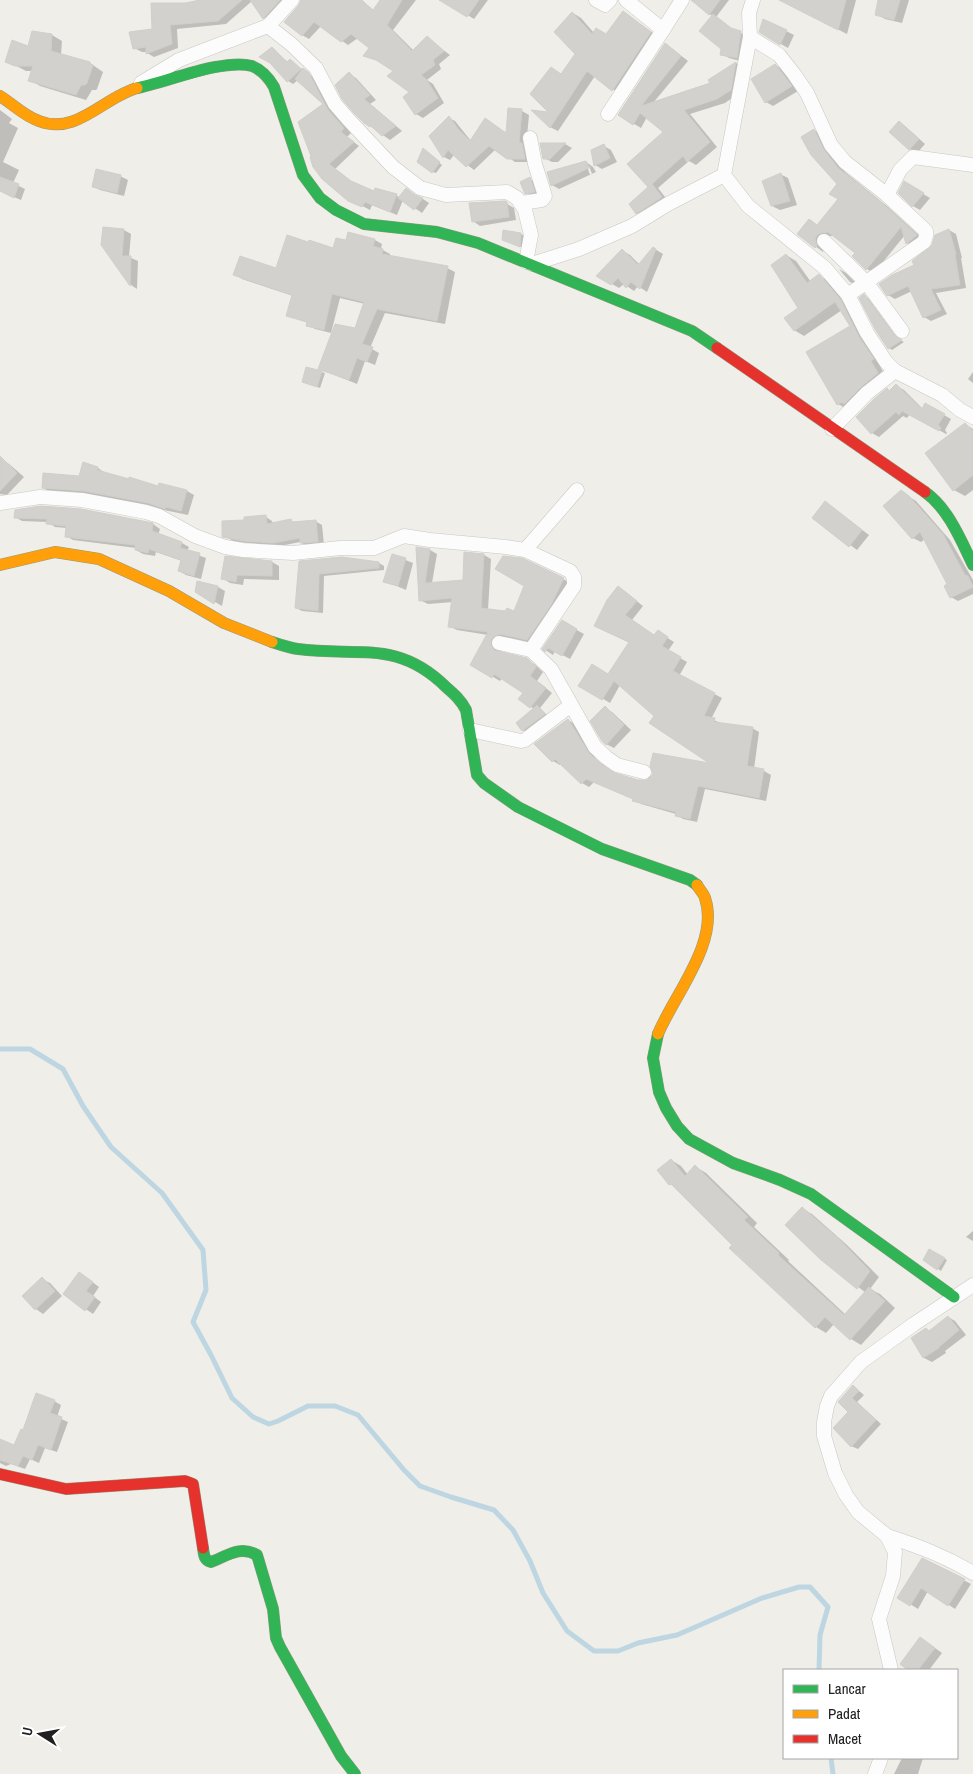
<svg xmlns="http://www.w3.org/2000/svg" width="973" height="1774" viewBox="0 0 973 1774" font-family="'Archivo Narrow',sans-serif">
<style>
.shadow{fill:#0003;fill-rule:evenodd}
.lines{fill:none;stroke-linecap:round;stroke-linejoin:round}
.stream{stroke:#bdd6e1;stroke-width:5}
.building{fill:#d3d1ce;stroke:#d2cfca}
.street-casing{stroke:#c7c7c5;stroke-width:15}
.fast-casing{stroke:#959981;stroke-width:12}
.slow-casing{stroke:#959981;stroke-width:12}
.jam-casing{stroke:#959981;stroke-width:12}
.street{stroke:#fdfcfc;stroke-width:14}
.fast{stroke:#30b455;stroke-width:11}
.slow{stroke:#ff9f0a;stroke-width:11}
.jam{stroke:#e5322d;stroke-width:11}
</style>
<rect width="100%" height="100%" fill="#efeee9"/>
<g class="shadow">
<path d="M206,0H291L271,22L264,18L252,1L226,24L177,29L178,48L154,57L147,53V52H142L134,48L185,4Z"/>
<path d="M314,0H362L374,11L381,0H416L393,30L414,51L427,38L450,55L439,64L441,69L427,80L433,84L444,103L423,118L416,114L411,92L396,71L382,62L364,56L370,48L358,38L348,45L321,26L309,39L302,35Z"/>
<path d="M446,0H488L474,19L451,5Z"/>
<path d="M703,0H729L716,17L734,30L748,36L744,62L729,58L722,54L723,49L713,16L709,14Z"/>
<path d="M780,0H856L847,34Z"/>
<path d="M879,0H909L902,23L885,19L877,14Z"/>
<path d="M573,13L581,18L594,33L607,36L631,18L659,37L621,95L595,76L558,131L550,127L552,114L562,75L577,54Z"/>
<path d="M786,31L794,35L788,48L760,32Z"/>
<path d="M33,32L52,35L62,41L61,55L90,63L103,72L97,89L96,90H92L86,100L40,86L30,80L33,71H26L7,61L29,48Z"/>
<path d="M666,44L688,61L653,103L712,84L710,80L736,63L743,67L738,94L725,103L690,114L717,147L696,165L689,161L658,188L669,202L644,217L636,213L650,187L665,132L647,117L641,128L619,115Z"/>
<path d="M272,49L288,62L295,64L316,79L335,115L351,133L347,137L359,146L335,169L355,184L375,192L376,190L400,197L423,199L429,203L422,213L403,200L397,215L372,205L370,210L349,199L312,157L300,122L325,105L298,80L293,84L288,81Z"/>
<path d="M775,65L782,69L798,91L773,106L766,102Z"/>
<path d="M349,74L356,78L376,100L370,104L402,131L390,140L370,126Z"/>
<path d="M509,109L522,111L529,115L526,147L531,162H515L496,149L474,170L454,155L450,160L444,157L449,118L455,121L471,141L507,134Z"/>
<path d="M0,110L12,119L9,123L18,128L3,162L19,170L13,183L25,189L21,200L0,191Z"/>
<path d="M899,123L906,127L925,144L917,153L910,149Z"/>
<path d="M814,130L821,135L831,156L846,173L888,207L924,240L914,247L907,243L905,235L874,273L867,269L854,256L857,253L834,236H829L823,252L799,234L818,226L840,198L839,184Z"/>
<path d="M565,144L572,148L558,162H552L544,158L541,145Z"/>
<path d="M604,146L611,150L617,162L602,169L595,165Z"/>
<path d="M426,152L442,165L436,173L433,172Z"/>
<path d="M586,162L593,167L596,172L559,189L552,185ZM587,166H589L592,174L590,175Z"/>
<path d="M780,174L788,178L797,205L780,210L772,206Z"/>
<path d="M120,176L128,180L124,196L100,190L93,186Z"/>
<path d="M530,179L537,183L541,196L533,197L526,193Z"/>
<path d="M905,183L930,198L920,210L913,206Z"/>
<path d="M504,202L514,208L516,220L480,226L473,221Z"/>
<path d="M124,230L131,234L129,257L138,261L137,289L131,285L102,245Z"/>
<path d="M949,230L956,234L962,258H961L966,288L936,293L947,314L931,321L924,317L912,291L895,299L888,295L880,285L915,266Z"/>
<path d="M504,231L521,234L528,238L527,250L503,239Z"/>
<path d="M375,240L382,244L381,249L390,254V256L447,268L455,272L445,324L385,313L370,348L379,353L375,365L365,361L357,384L320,369L356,329L365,304L340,298L331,333L315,329L308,325V323L288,315L293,296L242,279L235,274L276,270L334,250L347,242Z"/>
<path d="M653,248L663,254L647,292L638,286L634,291L624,284L619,288L598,276L623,251L630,255L640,265Z"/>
<path d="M786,255L796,261L811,282L819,276L828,281L850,307L882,365L880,366L887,379L847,409L838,404L852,326L842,310L804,336L794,330L800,309Z"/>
<path d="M839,269L846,273L859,286L850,282Z"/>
<path d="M864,296L868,298L898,339L904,342L892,350L889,348L876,328Z"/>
<path d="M307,368L325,373L320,388L307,383Z"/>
<path d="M973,372V383L968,379Z"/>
<path d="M896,386L904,390L923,409L926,405L951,419L945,430L947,433L946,434L910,414L907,418L903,416L879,437L872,433L887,390L891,391Z"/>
<path d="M965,424L973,429V490L965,496L954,490Z"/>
<path d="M2,459L9,464L24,477L7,495L0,494V462Z"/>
<path d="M98,468L105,473L159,487V485L187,491L194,495L188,515L92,495L51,492L43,488L79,477Z"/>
<path d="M908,496L916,501L950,540L973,580V594L958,601L951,597L949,585L925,539L921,542L913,538L885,506Z"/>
<path d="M825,502L869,535L857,550L814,518Z"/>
<path d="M15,517L153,524L160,529L158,535L182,543L189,547L187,551L206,558L201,579L186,575L179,571L182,561L156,552L155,556L143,554L136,550V548L73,540L66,536L67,528L55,527L48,522L22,521Z"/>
<path d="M266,517L272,521L273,524L291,521L295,523L315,521L322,525L324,545L308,547L300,542L280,546L235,542L224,536Z"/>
<path d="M430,550L437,554L432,583L464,581L466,553L484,555L491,559L488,610L515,613L563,579L570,583L535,644L509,638L500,640L497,646L500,653L526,659L534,664L543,672L537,681L552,693L540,708L551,719L530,734L523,730L534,709L520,699L525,692L502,678L500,681L471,664L488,635L457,630L449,626L453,602L428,604L420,600Z"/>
<path d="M393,555L413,563L406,590L385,581Z"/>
<path d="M272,562L279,566V580L244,579L243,585L230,583L222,578Z"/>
<path d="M300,562L379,563L384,566V570L324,576L323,613L302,611L296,608Z"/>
<path d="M198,582L218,587L225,591L222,606L196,591Z"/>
<path d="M625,592L643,606L632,620L655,636L658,632L674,642L668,651L687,662L679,676L722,698L711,719L721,723L752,728L759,732L754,769L764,771L771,775L766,801L705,789L697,822L683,819L676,814L641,804L634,799L594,782L589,787L582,783L562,763L560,765L553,761L568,720L575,724L596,759L616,775L638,781L647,782L714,765L620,685L610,703L580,685L609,675L630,643L603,630Z"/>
<path d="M562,622L584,634L570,659L555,651L553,655L544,649Z"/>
<path d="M605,708L612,712L631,730L614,748L606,744Z"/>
<path d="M671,1160L681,1166L688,1175L696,1167L706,1173L757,1223L754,1227L789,1260L788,1261L846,1315L866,1293L821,1258L803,1209L812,1214L847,1245L879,1277L870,1289L880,1294L895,1308L861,1345L851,1339L834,1324L826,1333L816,1327L731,1248L734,1244L677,1189L670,1184Z"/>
<path d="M973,1231V1241L966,1237Z"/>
<path d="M930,1251L947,1260L941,1271L925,1260Z"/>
<path d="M87,1278L99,1287L93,1296L101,1302L93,1314L64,1294Z"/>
<path d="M42,1279L50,1283L62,1296L43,1314L36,1309Z"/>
<path d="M948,1317L955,1321L966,1335L945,1351L946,1353L932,1362L924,1358L912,1338L926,1329L930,1331Z"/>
<path d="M853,1386L864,1395L857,1402L881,1424L858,1449L851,1446L849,1412Z"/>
<path d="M54,1401L61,1405L57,1417L68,1422L57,1452L45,1448L39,1463L30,1459L25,1469L11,1464L6,1466L0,1463V1440L14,1447L24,1432Z"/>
<path d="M923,1559L971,1584L955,1609L928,1591L918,1609L899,1597Z"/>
<path d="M928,1643L942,1653L929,1670H911L902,1664Z"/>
<path d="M902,1758H923L918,1774H894Z"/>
</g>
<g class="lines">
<g class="stream">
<path d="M0,1049H30L63,1069L83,1106L111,1147L162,1193L203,1250L206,1290L193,1322L211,1355L232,1398L253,1417L269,1424L278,1421L308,1406H335L358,1415L404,1470L420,1486L451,1497L494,1510L513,1530L530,1561L543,1593L567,1631L594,1651H618L638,1643L677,1635L762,1598L799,1587H810L828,1607L820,1635L819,1670"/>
<path d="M831,1758L833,1774"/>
</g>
</g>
<g class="building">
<path d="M200,0H242L218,21L170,25L172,44L146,54V47L133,49L129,32L152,29L151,3H185Z"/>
<path d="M250,0H280L263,19Z"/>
<path d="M301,0H361L373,10L380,0H402L387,25L412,51L427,36L444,51L433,60L435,65L421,75L426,79L438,98L415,115L403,97L409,92L387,76L393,71L376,60L363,56L369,48L351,34L341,42L314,22L302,36L284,22L298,6Z"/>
<path d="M439,0H479L467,17Z"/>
<path d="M691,0H720L709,15Z"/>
<path d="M779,0H846L838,30Z"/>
<path d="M878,0H900L894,20L875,15Z"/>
<path d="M623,11L651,32L612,91L587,71L550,128L531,110L548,112L530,94L551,67L561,74L575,54L554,32L572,12L592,34L596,28L606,34Z"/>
<path d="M713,14L731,28L741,31L737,58L720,55L721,49L699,31Z"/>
<path d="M763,19L787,30L780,45L759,32Z"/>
<path d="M32,31L52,34L51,51L90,62V64L93,65L87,83L85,85H81L76,95L28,81L33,66H15L5,62L12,40L28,46Z"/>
<path d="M665,43L681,56L641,106L710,83L708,80L736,62L731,90L717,99L684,110L710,142L687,162L683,156L652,184L662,197L636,214L629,204L648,187L627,164L663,132L640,113L633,125L618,115Z"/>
<path d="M272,47L287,62L290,59L301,69L287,82L270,63L259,57Z"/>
<path d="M775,64L792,86L765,103L751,79Z"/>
<path d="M303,68L309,73L328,110L344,128L341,132L354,142L329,164L351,181L374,191L375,188L397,194L390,212L365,202L362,207L348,201L322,179L313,167L310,157L311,156L298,122L323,104L295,79Z"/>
<path d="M349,72L370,95L364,99L396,126L382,136L371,126L370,127L364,123L354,113L342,99L335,85Z"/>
<path d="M508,108L522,109L519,143H522L525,159H507L489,146L466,167L448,150L443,158L429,136L449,116L458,129L470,141L485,118L506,133Z"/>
<path d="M899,121L919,139L909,150L889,132Z"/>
<path d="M814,129L824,150L838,168L881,202L917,235L906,244L901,227L866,270L852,256L855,253L828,232L821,233L817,235L815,239L817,246L815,248L797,234L809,219L817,225L838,199L829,194L837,184L811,155L801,137Z"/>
<path d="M540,143H566L550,159H543Z"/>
<path d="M604,144L610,158L594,166L591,150Z"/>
<path d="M423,148L440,162L432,173L417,162Z"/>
<path d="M586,161L589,168L551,186L547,172Z"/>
<path d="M96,169L121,175L117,193L92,187Z"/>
<path d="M781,173L790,201L771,206L762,181Z"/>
<path d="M0,177L19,184L14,198L0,191Z"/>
<path d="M530,177L535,192L525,194L520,182Z"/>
<path d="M904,181L924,193L912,207L898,193Z"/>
<path d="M406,188L415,195L423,198L414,210L398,198Z"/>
<path d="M505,201L507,202L509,217L472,222L469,203Z"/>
<path d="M103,227L124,229L122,256H131L130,286L101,245Z"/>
<path d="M949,229L956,254L955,255L960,285L931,289L941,310L923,318L908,286L887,296L879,284L892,275L914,265L912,261L932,245L935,235Z"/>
<path d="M503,230L521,233L520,247L502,240Z"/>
<path d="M348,232L375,239L373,246L383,249L382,254L448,266L437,321L377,309L362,344L373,347L367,362L357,358L349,380L318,369L335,324L355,328L364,302L332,294L324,330L306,326L307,322L286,316L292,295L233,275L240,256L276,268L287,235L308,242L309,240L333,248L336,238L346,240Z"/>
<path d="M653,247L656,249L640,289L631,282L626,288L618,278L611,285L596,276L622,249L638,265Z"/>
<path d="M786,254L807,283L819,274L841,300L859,337L874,359L871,361L878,373L861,387L844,404L842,402L837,405L806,352L850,326L835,302L794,331L784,318L798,308L771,265Z"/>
<path d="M864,294L895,336L902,340L888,349L875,329L859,298Z"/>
<path d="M306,367L322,371L317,387L302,382Z"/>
<path d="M896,384L922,409L925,403L945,414L938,425L941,428L939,431L902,411L899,415L896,412L871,434L856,417L873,400L887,388L889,391Z"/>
<path d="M965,423L973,431V475L953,491L925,453Z"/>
<path d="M0,456L17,473L0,491Z"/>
<path d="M83,462L98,467L97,470L129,479V477L158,486L159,483L187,490L181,511L166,507L165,509L148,503L84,491L42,488L43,473L79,476Z"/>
<path d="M901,490L909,496L943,534L965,575L968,576L973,587L950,598L944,586L947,584L920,532L912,539L883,506Z"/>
<path d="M825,501L862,530L849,547L812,518Z"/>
<path d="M40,506L81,509L153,523L152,531L182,542L180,548L200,553L194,576L178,571L181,560L149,549L148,553L135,550V545L65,537L66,526L46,524L47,519L14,518L15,510Z"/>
<path d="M266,515L267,524L291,519L292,522L316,520L318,542L300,543V538L273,543L244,541L222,537V521L244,520V517Z"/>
<path d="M416,547L430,549L425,583L463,580L464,552L484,554L481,608L505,611L507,608L514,611L524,586L495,569L503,556L522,558L564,578L551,605L527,640L500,634L493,637L491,641V645L494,650L527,658L536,667L530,676L546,688L530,708L518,699L523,693L494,674L492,678L470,665L488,632L448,627L452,598L419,601Z"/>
<path d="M392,554L406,558L398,586L383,582Z"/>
<path d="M225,556L272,561V576L237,575L236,582L221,579Z"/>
<path d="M342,557L379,562V568L319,574L318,611L295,608L299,561Z"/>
<path d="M197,581L218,586L214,604L195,592Z"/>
<path d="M618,586L637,601L625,615L654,635L658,630L668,637L662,646L681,657L673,671L715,693L704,716L715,718L714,722L753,727L747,766L764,769L759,798L698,786L690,819L675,816L676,812L632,801L633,799L586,779L581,784L555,759L552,762L534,744L568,719L589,753L602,765L615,773L638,780H647L653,774L650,766L653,753L709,763L649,723L654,716L614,681L602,700L578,686L592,664L608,674L629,642L594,626L607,600Z"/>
<path d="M562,620L577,629L562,656L548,648L545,652L542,649Z"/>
<path d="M537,705L545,714L522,731L516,723Z"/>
<path d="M605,706L624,725L606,745L602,741L590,721Z"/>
<path d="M671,1159L685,1176L695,1165L748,1217L744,1220L779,1253L778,1255L844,1315L869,1287L885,1301L850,1340L825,1317L815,1328L729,1248L732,1245L671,1184L669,1185L657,1170Z"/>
<path d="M802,1207L838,1238L870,1271L857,1289L820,1259L785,1225Z"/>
<path d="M929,1249L945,1258L937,1270L923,1260Z"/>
<path d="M79,1272L93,1282L86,1291L95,1297L85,1311L63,1294Z"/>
<path d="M42,1277L55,1291L35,1310L22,1296Z"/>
<path d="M948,1316L959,1330L939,1347V1348L923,1358L911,1338L926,1328L929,1331Z"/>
<path d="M853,1385L859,1391L852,1398L876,1420L851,1447L833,1428L848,1412L838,1402Z"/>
<path d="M36,1393L55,1400L50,1413L62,1417L51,1450L38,1445L32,1460L23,1456L18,1466L0,1460V1439L14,1445L21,1429L23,1430Z"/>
<path d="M922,1558L965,1579L948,1606L921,1588L910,1606L897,1598Z"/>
<path d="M920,1637L935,1648L918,1670H908L900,1664Z"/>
</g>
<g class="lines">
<g class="street-casing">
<g id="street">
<path d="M596,0L605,5L610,0"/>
<path d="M626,0L663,30L682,0"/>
<path d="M753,0L749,13L750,37L779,55L794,74L807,93L831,145L845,162L887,195L926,231V236L924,242L848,295"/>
<path d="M268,26L291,44L316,68L335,104L348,119L393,167L420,188L446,195L507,192L517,198L525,210L531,235L526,262"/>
<path d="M750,37L724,175L748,206L825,268L848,295L867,333L886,362L895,371L867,393L832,429"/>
<path d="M141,83L179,60L268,26L292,0"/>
<path d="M608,114L663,30"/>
<path d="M887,195L900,170L913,157L973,165"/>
<path d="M521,203L542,200L545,196L535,164L530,138"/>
<path d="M824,241L866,282L902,331"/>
<path d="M532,264L579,249L632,226L668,204L724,175"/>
<path d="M895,371L942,395L960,410L973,417"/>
<path d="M0,503L40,497L82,500L146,512L159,516L195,536L225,547L243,550L293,553L340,548H374L404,536L430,540L506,547L525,550L570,571L574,577V586L531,650L551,669L595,747L607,758L617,765L644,772"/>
<path d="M525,550L577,490"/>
<path d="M499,643L531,650"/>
<path d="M470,730L521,741L525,740L571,705"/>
<path d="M887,1536C918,1546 945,1556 973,1573"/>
<path d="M891,1670L879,1619L893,1576L895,1552L887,1536L858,1512L846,1495L835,1473L824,1436V1422L827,1406L831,1396L861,1362L914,1324L973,1285"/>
<path d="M875,1774L881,1758"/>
</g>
</g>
<g class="fast-casing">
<g id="fast">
<path d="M137,88C167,82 224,58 252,66C262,70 269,78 274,87L303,175L320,198L336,210L364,224L437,232L478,243L692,331L717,348"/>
<path d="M925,492C948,508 961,540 973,565"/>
<path d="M272,642C281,645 290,648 298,649C358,657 397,639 446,687C454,694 461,700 466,710L477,775L484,783L518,807L602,849L690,880L697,885"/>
<path d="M658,1034L653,1058L659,1092L666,1108L677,1126L689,1139L733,1163L780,1180L811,1194L954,1297"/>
<path d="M203,1548C204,1555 204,1560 211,1562C227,1556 240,1545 257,1555L273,1609L276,1638L280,1647L341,1756L355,1774"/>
</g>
</g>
<g class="slow-casing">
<g id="slow">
<path d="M0,96C13,104 24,116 39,121C76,136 104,97 137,88"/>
<path d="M0,565L55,552L99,559L169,591L224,623L272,642"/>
<path d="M658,1034C674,995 720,942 705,898C704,894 699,889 697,885"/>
</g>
</g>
<g class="jam-casing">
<g id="jam">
<path d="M717,348L925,492"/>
<path d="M0,1474L66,1489L185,1481L193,1484L203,1548"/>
</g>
</g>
<use href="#street" class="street"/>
<use href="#fast" class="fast"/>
<use href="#slow" class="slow"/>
<use href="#jam" class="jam"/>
</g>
<rect x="783" y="1669" width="175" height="90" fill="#ffffff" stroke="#a6a6a6"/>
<rect x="793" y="1685" width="25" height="8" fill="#30b455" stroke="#a6a6a6"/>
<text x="828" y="1694" font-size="15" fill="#202020">Lancar</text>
<rect x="793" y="1710" width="25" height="8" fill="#ff9f0a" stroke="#a6a6a6"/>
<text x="828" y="1719" font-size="15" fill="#202020">Padat</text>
<rect x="793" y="1735" width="25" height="8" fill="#e5322d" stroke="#a6a6a6"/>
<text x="828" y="1744" font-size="15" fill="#202020">Macet</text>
<g transform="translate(40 1734) rotate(281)" stroke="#ffffff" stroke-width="4" paint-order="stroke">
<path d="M0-4L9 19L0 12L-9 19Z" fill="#202020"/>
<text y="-8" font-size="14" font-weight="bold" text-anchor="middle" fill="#202020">U</text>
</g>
</svg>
